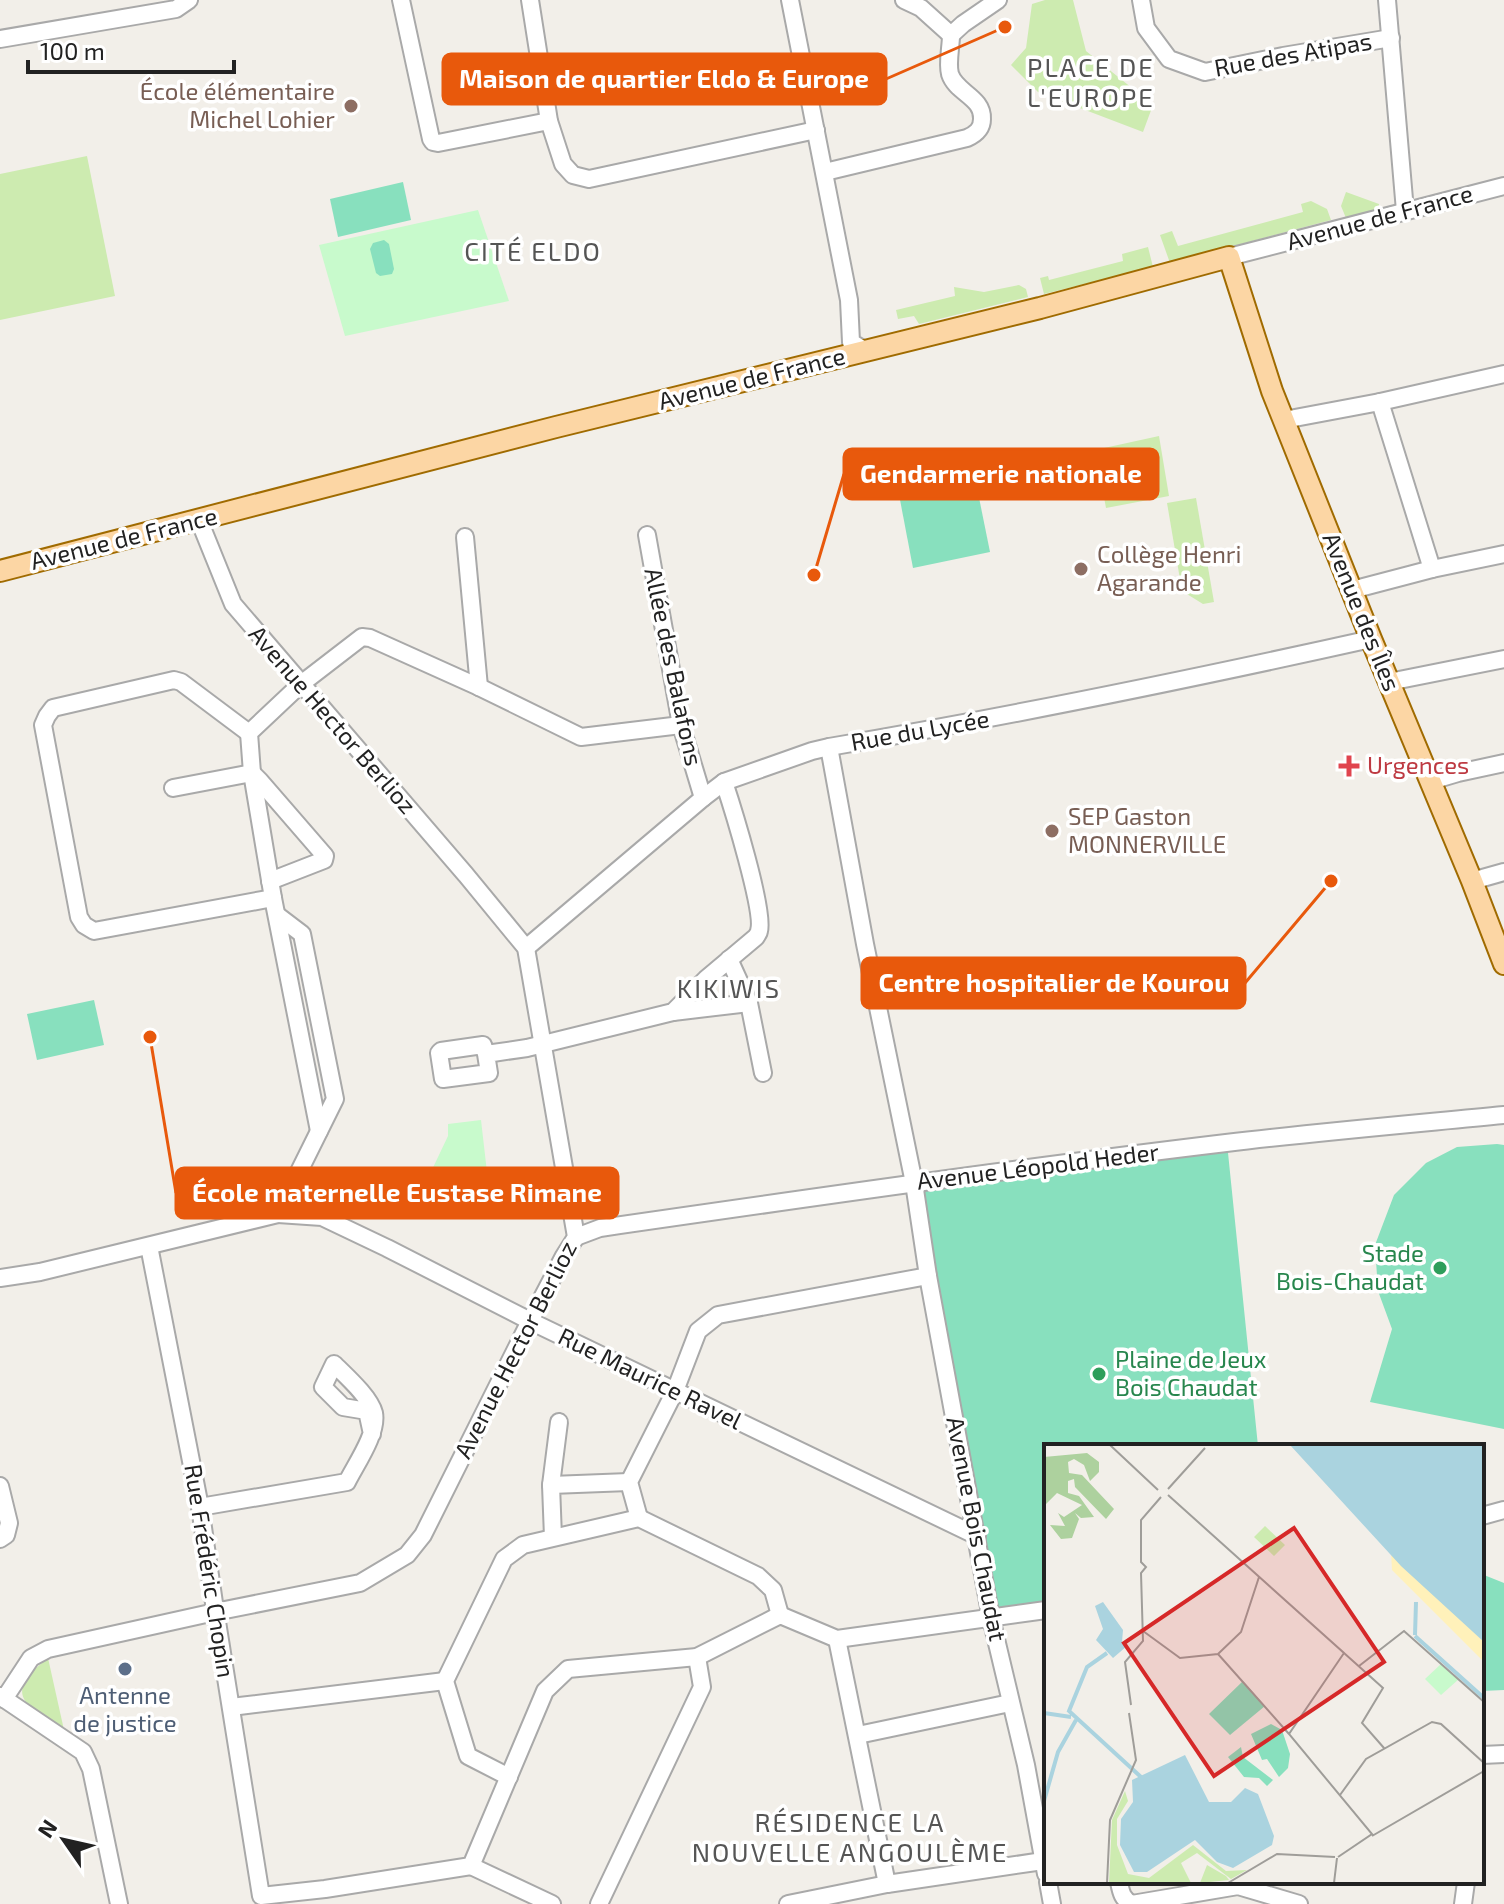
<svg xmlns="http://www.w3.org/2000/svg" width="1504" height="1904" viewBox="0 0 1504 1904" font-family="'Exo 2',sans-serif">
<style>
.grass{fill:#cdebb0}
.park{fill:#c8facc}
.pitch{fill:#88e0be}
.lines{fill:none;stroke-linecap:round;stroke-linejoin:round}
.minor-casing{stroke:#a9a9a9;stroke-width:20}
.major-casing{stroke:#a06b00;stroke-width:24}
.minor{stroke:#fff;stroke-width:16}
.major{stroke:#fcd6a4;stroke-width:20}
.education-dot{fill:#8d6e63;stroke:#fff;stroke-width:3}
.health-dot{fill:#e0444e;stroke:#fff;stroke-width:3}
.leisure-dot{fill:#2e9e5b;stroke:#fff;stroke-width:3}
.service-dot{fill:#5c6f8a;stroke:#fff;stroke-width:3}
.labels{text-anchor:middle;stroke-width:7;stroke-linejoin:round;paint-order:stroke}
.street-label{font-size:24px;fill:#222;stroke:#fff}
.education-label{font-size:24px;fill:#785e54;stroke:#fff;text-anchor:start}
.health-label{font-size:24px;fill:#be3a42;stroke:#fff;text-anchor:start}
.leisure-label{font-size:24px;fill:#27864d;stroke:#fff;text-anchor:end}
.service-label{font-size:24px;fill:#4e5e75;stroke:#fff}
.neighbourhood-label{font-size:26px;letter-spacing:2px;fill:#555;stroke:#fff}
.inset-river{fill:none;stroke:#aad3df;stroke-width:4}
.inset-road{fill:none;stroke:#9f9d99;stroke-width:2}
.view{fill:#d62828;fill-opacity:0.15;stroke:#d62828;stroke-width:4}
.inset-edge{fill:none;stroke:#222;stroke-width:4}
.leader{fill:none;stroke:#e8590c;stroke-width:3}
.callout-dot{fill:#e8590c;stroke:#fff;stroke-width:3}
.callout{fill:#e8590c;stroke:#e8590c;stroke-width:3}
.callout-label{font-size:26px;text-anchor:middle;font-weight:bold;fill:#fff}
</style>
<rect width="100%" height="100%" fill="#f2efe9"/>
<g class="grass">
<path d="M1045,0H1073L1086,51L1153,105L1143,132L1038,92L1011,65L1026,48L1032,4Z"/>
<path d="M87,156L115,296L0,320V174Z"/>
<path d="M1346,192L1379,204V210L1346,218L1341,206Z"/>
<path d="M1311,201L1327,209L1331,220L1170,263L1160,235L1172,231L1178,246L1303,212L1301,204Z"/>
<path d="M1148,247L1153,267L1044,294L1040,278L1048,276L1049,280L1123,261L1122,254Z"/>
<path d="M1019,285L1026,289L1028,297L919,324L914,316L898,319L896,310L955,296L954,287L984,292Z"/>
<path d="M1159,436L1169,496L1106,508L1095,450Z"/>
<path d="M1196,498L1214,602L1203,604L1182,591L1167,503Z"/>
<path d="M48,1658L64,1730C27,1706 0,1695 48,1658Z"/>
</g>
<g class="park">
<path d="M478,210L509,301L345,336L319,245Z"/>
<path d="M481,1120L491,1207L429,1176L448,1136V1124Z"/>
</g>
<g class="pitch">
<path d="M403,182L411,220L338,237L330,199Z"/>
<path d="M384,240L389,244L394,269L392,274L380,276L376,273L370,249L373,243Z"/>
<path d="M973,468L990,552L913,568L897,484Z"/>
<path d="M94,1000L104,1045L37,1060L27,1014Z"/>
<path d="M1227,1143L1258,1446H1046V1610L991,1618L914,1183Z"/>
<path d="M1497,1144L1504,1145V1429L1370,1402L1392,1329L1378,1291L1375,1245L1394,1195L1426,1163L1457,1147Z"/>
<path d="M1482,1572L1484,1575L1504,1583V1690L1482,1691Z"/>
</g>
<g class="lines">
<g class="minor-casing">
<g id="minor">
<path d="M401,0L431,139L433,142L438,143L549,121"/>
<path d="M530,0L549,121L563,164L573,175L589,179L816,130"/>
<path d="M790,0L849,300L851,342L866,351"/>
<path d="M904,0L921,8L951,35"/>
<path d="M1141,0L1146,28L1169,59L1205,72L1283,56L1391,38"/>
<path d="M1387,0L1405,211"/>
<path d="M951,35L963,24L998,0"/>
<path d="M0,39L176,9L189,0"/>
<path d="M825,172L967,138C976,134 982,129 982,119C983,97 956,93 950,74C947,63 951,47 951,35"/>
<path d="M1229,257L1504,186"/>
<path d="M1380,402L1432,569"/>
<path d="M1284,420L1380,402L1504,374"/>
<path d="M647,535L681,725L703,798"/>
<path d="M465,537L479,687"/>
<path d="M1352,590L1432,569L1504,554"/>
<path d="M1389,682L1504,659"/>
<path d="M249,733L181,682L174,680L53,708L47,716L43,725L79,917L84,925L94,931L273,898"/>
<path d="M829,747L865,944L914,1183L928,1276L991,1618L1026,1765L1046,1874"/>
<path d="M1431,781L1458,773L1504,763"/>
<path d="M173,788L252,773L260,781L325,856L324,860L270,881"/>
<path d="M1472,881L1504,872"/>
<path d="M526,948L703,798L724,782L812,751L829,747C1011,716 1191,679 1371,639"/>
<path d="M749,1003L763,1073"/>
<path d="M673,1012L749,1003L729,959"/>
<path d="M486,1054L489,1073L443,1079L439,1053L441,1051L483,1045L486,1054L527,1048L673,1012L706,979L756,937C757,935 759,933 759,931C765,912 732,806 724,782"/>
<path d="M319,1131L273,898L252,773L249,733L301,684L362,637L370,638L479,687L581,737L681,725"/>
<path d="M278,1214L322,1217L387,1248L530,1321L977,1536"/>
<path d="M576,1237L600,1228C808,1198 1017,1168 1226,1143C1318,1132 1411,1124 1504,1115"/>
<path d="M149,1246L200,1507L214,1603L261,1896L325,1889L471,1866L545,1691L568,1669L697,1657L780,1615L837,1639L1046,1610"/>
<path d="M0,1278L40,1272L278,1214L335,1099L302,934L277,915"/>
<path d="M551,1485L559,1422"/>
<path d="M0,1486L9,1523L6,1535L0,1539"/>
<path d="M200,1507L347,1482C356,1464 378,1433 374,1413C370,1397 346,1376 334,1364L323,1387L343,1407L367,1411L372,1434"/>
<path d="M1482,1516L1504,1510"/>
<path d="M639,1518L629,1482L675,1391L698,1331L718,1315L928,1276"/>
<path d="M553,1537L551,1485L629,1482"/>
<path d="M837,1639L887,1884"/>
<path d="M0,1696L83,1752L91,1769L119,1904"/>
<path d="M4,1699L31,1658L48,1649L215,1612L360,1583L407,1555L423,1535L530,1321L564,1256L576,1237L526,948L466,875L233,604L199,520"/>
<path d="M231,1707L445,1681"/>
<path d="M858,1735L1010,1703"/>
<path d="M1482,1755L1504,1754"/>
<path d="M509,1777L468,1756L445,1681L504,1559L523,1545L639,1518L758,1576L773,1590L780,1615"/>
<path d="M471,1866L552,1904"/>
<path d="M1048,1882L1052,1904"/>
<path d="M1119,1882C1121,1892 1122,1899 1132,1904L1238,1886L1299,1904"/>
<path d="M599,1904L702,1687L697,1657"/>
<path d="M788,1904L887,1884L1043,1861"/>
<path d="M1463,1904L1466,1882"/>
</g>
</g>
<g class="major-casing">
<path id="major" d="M0,571L556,427L1040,308L1229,257L1272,391L1371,639L1472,881L1504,964"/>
</g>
<use href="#minor" class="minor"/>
<use href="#major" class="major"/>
</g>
<g class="education-dot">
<circle cx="351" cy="106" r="8"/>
<circle cx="1081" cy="569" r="8"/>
<circle cx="1052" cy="831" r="8"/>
</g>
<path class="health-dot" d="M1345 754h8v8h8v8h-8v8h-8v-8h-8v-8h8z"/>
<g class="leisure-dot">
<circle cx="1440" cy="1268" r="8"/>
<circle cx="1099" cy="1374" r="8"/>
</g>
<circle class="service-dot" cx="125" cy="1669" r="8"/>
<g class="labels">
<g class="street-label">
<text transform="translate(1293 55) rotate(-10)" y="8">Rue des Atipas</text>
<text transform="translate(1380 218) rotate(-15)" y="8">Avenue de France</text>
<text transform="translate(752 379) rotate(-14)" y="8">Avenue de France</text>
<text transform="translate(124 539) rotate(-14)" y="8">Avenue de France</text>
<text transform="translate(1361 612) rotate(68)" y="8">Avenue des Îles</text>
<text transform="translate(673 667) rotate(78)" y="8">Allée des Balafons</text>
<text transform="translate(332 720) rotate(49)" y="8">Avenue Hector Berlioz</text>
<text transform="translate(920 731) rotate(-10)" y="8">Rue du Lycée</text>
<text transform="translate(1038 1167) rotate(-7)" y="8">Avenue Léopold Heder</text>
<text transform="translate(516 1350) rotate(-63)" y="8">Avenue Hector Berlioz</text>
<text transform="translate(650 1379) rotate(26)" y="8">Rue Maurice Ravel</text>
<text transform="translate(976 1529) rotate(79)" y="8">Avenue Bois Chaudat</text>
<text transform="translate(209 1571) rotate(81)" y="8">Rue Frédéric Chopin</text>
</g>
<g class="education-label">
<text x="335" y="100" text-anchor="end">École élémentaire<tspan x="335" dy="28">Michel Lohier</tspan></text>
<text x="1097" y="563">Collège Henri<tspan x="1097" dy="28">Agarande</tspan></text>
<text x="1068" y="825">SEP Gaston<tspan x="1068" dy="28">MONNERVILLE</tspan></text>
</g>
<g class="health-label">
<text x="1367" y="774">Urgences</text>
</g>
<g class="leisure-label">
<text x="1424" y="1262">Stade<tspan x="1424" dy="28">Bois-Chaudat</tspan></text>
<text x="1115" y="1368" text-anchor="start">Plaine de Jeux<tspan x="1115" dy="28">Bois Chaudat</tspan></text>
</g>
<g class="service-label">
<text x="125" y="1704">Antenne<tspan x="125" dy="28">de justice</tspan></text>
</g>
<g class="neighbourhood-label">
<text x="1091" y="77">PLACE DE<tspan x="1091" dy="30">L'EUROPE</tspan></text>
<text x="533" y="261">CITÉ ELDO</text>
<text x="729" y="998">KIKIWIS</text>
<text x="850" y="1832">RÉSIDENCE LA<tspan x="850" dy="30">NOUVELLE ANGOULÈME</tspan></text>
</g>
</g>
<g transform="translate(1044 1444)">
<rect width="440" height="440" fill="#f2efe9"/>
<path d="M221,82L241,101L230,112L210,93ZM81,347L84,357L73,375V401L84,430L105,434L149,401L182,427L203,426L187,435L153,409L137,419L147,439H65L68,376ZM163,421L182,432L185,436L156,439Z" fill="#cdebb0"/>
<path d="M43,9L55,18V28L46,37L40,21L30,15L24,18L25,29L38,31L70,65L62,75L31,43L30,35L24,37V49L35,52L50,73L37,74L31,69L35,75L28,94L17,95L6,81L21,82L14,69L20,73L38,61L13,49L1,61L0,13Z" fill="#add19e"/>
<path d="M347,108L440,198V218L348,126Z" fill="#fff1ba"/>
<path d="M397,220L415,235L397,251L381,235Z" fill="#c8facc"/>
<path d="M199,237L221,262L186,291L165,270ZM227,280L238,286L246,310L244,324L235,333L223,315L218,316L207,290ZM197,303L199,313L229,336L223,342L215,334L200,333L184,313Z" fill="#88e0be"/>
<path d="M246,1H440V198L357,122ZM59,158L79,186L78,198L83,202L69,214L52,196L59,185L51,162ZM141,311L165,358H187L201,344L214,350L230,392L228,401L189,424L173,418L151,396L103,428H90L76,401L77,375L89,358L88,336Z" fill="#aad3df"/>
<path class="inset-river" d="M371,191L372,158M371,192L440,254M63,209L43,223L25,267L97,333M0,269L27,273M0,357L14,308L32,276"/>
<path class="inset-road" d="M66,1L114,46M124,45L161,4M124,51L300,209L245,290L328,390L294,413M99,187L136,214L174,210L197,188L215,133M300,209L339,244L318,279L340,304M174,210L245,290M315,222L360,187L440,258M87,261L81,218L99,197L97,129L102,123L97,118V76L117,53M296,351L322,315L388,278L397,280L440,319M328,392L440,327M63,439L66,376L92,316L85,269M184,439L233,410L291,413M290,439L293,414"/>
<path class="view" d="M250,84L340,218L170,332L80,199Z"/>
<rect width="440" height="440" class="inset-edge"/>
</g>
<path class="leader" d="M1005 27L886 79M814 575L844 474M1331 881L1245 983M150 1037L176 1193"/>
<g class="callout-dot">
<circle cx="1005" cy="27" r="8"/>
<circle cx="814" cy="575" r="8"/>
<circle cx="1331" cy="881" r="8"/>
<circle cx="150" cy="1037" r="8"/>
</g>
<g class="callout">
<rect x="443" y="54" width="443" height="50" rx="8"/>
<rect x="844" y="449" width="314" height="50" rx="8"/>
<rect x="862" y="958" width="383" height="50" rx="8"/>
<rect x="176" y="1168" width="442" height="50" rx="8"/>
</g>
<g class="callout-label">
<text x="664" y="88">Maison de quartier Eldo &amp; Europe</text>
<text x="1001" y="483">Gendarmerie nationale</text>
<text x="1054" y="992">Centre hospitalier de Kourou</text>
<text x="397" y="1202">École maternelle Eustase Rimane</text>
</g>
<g transform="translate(64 1840) rotate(304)" stroke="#ffffff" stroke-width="6" paint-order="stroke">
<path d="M0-6L14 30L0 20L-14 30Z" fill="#222222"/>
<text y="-12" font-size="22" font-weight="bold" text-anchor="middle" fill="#222222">N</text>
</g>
<path d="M28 60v12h206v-12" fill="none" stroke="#222222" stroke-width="4"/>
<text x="40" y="60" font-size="24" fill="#222222" stroke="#ffffff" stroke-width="6" paint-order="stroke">100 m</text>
</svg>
